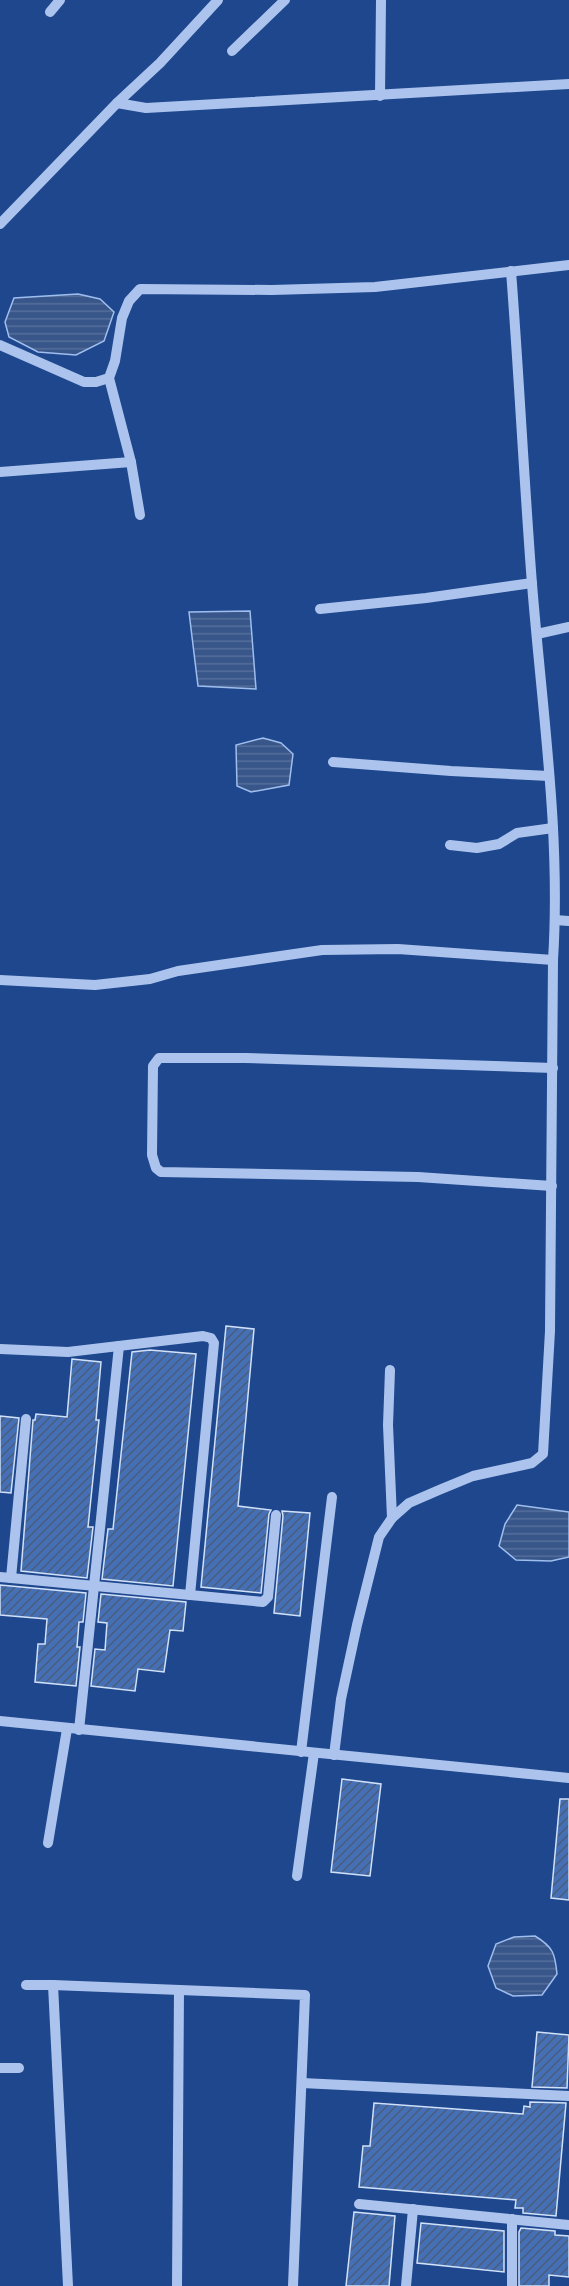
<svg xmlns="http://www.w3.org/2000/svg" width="569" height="2286" viewBox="0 0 569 2286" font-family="'Varela Round',sans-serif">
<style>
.water{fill:url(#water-rules);stroke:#9fbeee;stroke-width:1.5}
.building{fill:url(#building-hatch);stroke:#d1e1f9;stroke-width:1.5}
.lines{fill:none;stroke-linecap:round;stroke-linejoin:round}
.minor{stroke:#acc4ed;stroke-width:10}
</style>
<defs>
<pattern id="water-rules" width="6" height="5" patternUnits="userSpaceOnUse" patternTransform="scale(1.5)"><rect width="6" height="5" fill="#38568a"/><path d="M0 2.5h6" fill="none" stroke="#566f9c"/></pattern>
<pattern id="building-hatch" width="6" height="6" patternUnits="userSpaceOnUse" patternTransform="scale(1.5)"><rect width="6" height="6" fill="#4670b5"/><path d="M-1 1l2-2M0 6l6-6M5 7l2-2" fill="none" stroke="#495c7b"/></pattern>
</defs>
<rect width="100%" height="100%" fill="#1e478e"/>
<g class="water">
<path d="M78,294L100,299L114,312L104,341L76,355L38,352L9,337L5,322L14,298Z"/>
<path d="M250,611L256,689L198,686L189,612Z"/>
<path d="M263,738L281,743L293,754L289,785L251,792L237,786L236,745Z"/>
<path d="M517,1505L569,1512V1557L551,1561L516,1560L499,1546L505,1524Z"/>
<path d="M535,1936C553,1947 555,1953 557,1974L542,1995L513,1996L496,1988L488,1966L496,1944L514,1937Z"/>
</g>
<g class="building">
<path d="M226,1326L254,1329L238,1506L271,1510L269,1514L261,1593L201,1587Z"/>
<path d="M150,1350L196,1354L173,1586L102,1579L108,1529H113L132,1352Z"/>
<path d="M72,1359L101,1362L96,1420H99L88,1527H93L87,1578L21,1571L33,1420H35L36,1414L67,1417Z"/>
<path d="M0,1416L19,1418L11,1493L0,1492Z"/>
<path d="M282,1511L310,1513L300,1616L274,1613L283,1516Z"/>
<path d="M0,1585L86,1593L83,1622H79L77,1647H80L76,1686L35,1682L38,1644H45L47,1619L0,1615Z"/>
<path d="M101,1594L186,1602L183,1631L170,1630L164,1672L138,1669L135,1691L91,1686L95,1649L105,1650L107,1623L98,1622Z"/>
<path d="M342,1779L381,1784L370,1876L331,1872Z"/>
<path d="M560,1799H569V1900L551,1898Z"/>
<path d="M537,2032L569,2035L567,2088L532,2087Z"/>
<path d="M530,2102L566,2103L556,2216L523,2213V2208H515L516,2200L359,2187L363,2146H370L374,2103L523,2114L524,2106L530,2107Z"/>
<path d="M354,2212L395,2216L389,2286H346Z"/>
<path d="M421,2223L504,2231V2272L417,2263Z"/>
<path d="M521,2228L555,2231V2235L569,2236V2277L549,2275V2286H519V2232Z"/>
</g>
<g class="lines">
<g class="minor">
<path d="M50,12L60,0"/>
<path d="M232,51L285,0"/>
<path d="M380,96L381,0"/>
<path d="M117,103L146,108L569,84"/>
<path d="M0,224L117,103L160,63L218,0"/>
<path d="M0,345L84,382H96L109,378"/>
<path d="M0,472L131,462"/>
<path d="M140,515L131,462L109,378L115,361L122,318L129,301L140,289L272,290L375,287L569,265"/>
<path d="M320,609L426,598L532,583"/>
<path d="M537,634L569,627"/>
<path d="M333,762L451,771L549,776"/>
<path d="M450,845L477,848L499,844L517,833L553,828"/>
<path d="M555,920L569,921"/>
<path d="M0,980L95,985L150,979L178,971L322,950L398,949L553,960"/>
<path d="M552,1186L418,1177L161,1172L156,1168L152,1155L153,1066L159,1058H245L553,1068"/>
<path d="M0,1349L68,1352L203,1336L211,1338L214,1343L190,1595"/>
<path d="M390,1370L388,1425L392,1518"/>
<path d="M0,1577L263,1602L268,1597L276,1515"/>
<path d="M11,1578L26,1419"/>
<path d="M0,1721L569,1778"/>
<path d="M79,1730L119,1346"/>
<path d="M301,1752L332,1497"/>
<path d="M334,1755L341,1699L357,1625L379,1537L392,1518L409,1503L439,1490L473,1476L532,1463L543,1454L550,1331L553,960C561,835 542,709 532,584C524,480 519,375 511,271"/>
<path d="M48,1843L67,1729"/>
<path d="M297,1876L314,1753"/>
<path d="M26,1985H53"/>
<path d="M0,2068H19"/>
<path d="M302,2083L569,2096"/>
<path d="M359,2204L569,2225"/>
<path d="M68,2286L53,1985L305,1995L293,2286"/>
<path d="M177,2286L179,1990"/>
<path d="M406,2286L413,2209"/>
<path d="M512,2286V2219"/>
</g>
</g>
</svg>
